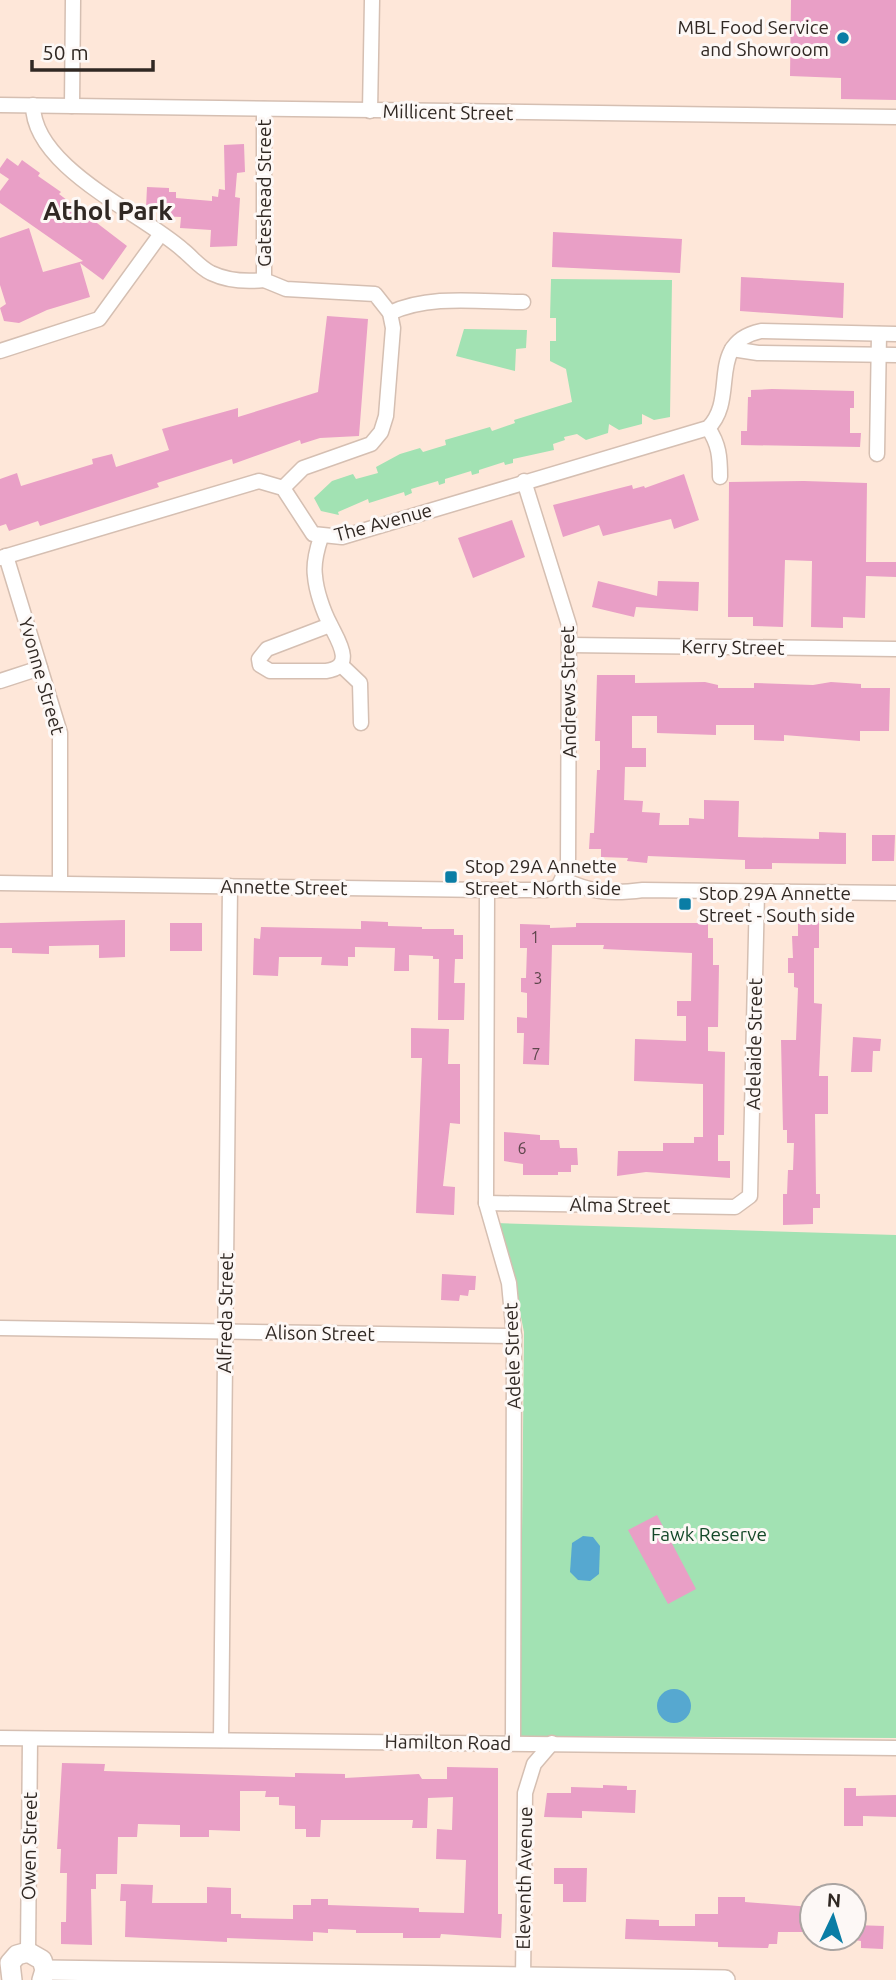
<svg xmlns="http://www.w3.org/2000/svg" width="896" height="1980" viewBox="0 0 896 1980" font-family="Ubuntu,sans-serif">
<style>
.green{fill:#a2e2b3}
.water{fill:#56a8d0}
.building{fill:#e99fc6}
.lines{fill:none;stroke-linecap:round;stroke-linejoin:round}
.street-casing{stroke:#d5bfb2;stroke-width:17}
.secondary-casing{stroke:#d5bfb2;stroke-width:22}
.street{stroke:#fff;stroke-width:14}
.secondary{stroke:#fff;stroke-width:19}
.poi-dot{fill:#0a7da5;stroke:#fdf8f6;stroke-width:2.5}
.labels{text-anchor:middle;stroke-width:6;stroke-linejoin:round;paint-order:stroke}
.number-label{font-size:16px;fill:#5e464c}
.poi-label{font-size:19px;fill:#302823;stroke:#fdf8f6;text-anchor:start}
.street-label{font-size:19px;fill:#302823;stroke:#fdf8f6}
.park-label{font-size:19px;fill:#144828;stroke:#fdf8f6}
.district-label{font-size:26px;font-weight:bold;fill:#302823;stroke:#fdf8f6}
</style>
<rect width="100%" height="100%" fill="#fee7d9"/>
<g class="green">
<path d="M551,279L672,280L670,417L654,420L642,414V424L619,430L609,424L608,433L586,440L577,434L564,437L565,440L553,444L554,450L513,459V463L505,465L504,462L479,470V473L472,475L471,471L445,479V483L439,485L438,481L411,489L412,493L405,496L404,492L369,503L368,499L338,512L339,515L321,511L314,498L332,481L353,474L356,479L378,473L376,467L400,454L420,448L423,452L446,445L445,440L490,427L492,431L515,423L514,420L572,402L566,369L550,361V341H556V318H550Z"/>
<path d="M464,329L527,330L526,348L516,349L515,371L456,356Z"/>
<path d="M495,1223L896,1235V1738L520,1736L524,1332L515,1288Z"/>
</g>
<g class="water">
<path d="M583,1536L593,1537L600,1546L599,1574L590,1581L578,1580L570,1572L572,1543Z"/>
<circle cx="674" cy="1706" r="17"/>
</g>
<g class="building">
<path d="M791,0H896V100L841,99V78L790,76Z"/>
<path d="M244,144L245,172L237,173L235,197L240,198L237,246L210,247L211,230L180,228L181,217L158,216V208H146L147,187L169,188V192H176V198L212,201V196L218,197L219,189L225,190L224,145Z"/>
<path d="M7,158L18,166L22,160L40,173L38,176L61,192L59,194L127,246L103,280L80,263L90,297L47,310L19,323L4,321L0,308L6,304L0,285V238L29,228L43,272L83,261L0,203V191L9,179L0,173V168Z"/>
<path d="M553,232L682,239L680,273L552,267Z"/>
<path d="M741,277L844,283L843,318L740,311Z"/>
<path d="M327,316L368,319L359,436L320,438L301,444L300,440L233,464L232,459L157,483L159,487L40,526L38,521L9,531L6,524L0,526V479L17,473L21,486L93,464L92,459L112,454L116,467L169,450L162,429L238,408V417L318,392Z"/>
<path d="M772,389L854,391V408H850V433H861L860,447L741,445V431H747L748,397H751V390Z"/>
<path d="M684,474L699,520L674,529L671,519L603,536L599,525L563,537L553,505L632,485L633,489L644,486L645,488Z"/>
<path d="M804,481L867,483L866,562H896V577L866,576L865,618L843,617V628L811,627L812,561L785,560L783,627L753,626V617H728L729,482Z"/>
<path d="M512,520L525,557L473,578L458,538Z"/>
<path d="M598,581L657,596L658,581L699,582L698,611L636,607L634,617L592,607Z"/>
<path d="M597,675H635V683L705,682L718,685V688H754V683L813,685L831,682L861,684V688H890L889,731H860V741L784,735V741L754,740V725H716V735L657,733V716H632V748H646V767H625L624,800L643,801L642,812L660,813L659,825H689V818L704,819V800L739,801L738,837L819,839V832L846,833V864L772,863V869H745V860L648,856L647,863L627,861L628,858L601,857V849H589L590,833H594L597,770H600V741H595Z"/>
<path d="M872,835H895L894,861H872Z"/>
<path d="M125,920V957L99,958V945L49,946V954L12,953V948H0V923Z"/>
<path d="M361,921L388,922V926L422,927V929H454V935H463V959H455L454,983H465L464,1020H438L439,959H433V956L409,955V971H394L395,948L355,947V957H348V966L321,965L322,957H279L278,976L253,975L254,938L260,939L261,927L361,929Z"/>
<path d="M798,921H819V948H814V1003L822,1004L819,1076H828V1114H815L816,1194H820V1208H813V1224L783,1225V1194H787L788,1170H793L794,1143H787V1130H783L781,1040H796L798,988L794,987V973H788V958H793L792,936H798Z"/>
<rect x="170" y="923" width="32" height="28"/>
<path d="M576,923H708V938H713V965H719L718,1027H708V1051L725,1052L724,1135H718V1161H730V1178L646,1172L617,1176L618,1151H663V1143H694V1137H703V1084L634,1081L635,1039L686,1041V1016H677V1001H691L692,953L603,949L604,945H552L549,1065L523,1064L524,1033H517V1017L527,1018V993L521,992V978H526L527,948H520V924L550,925V928L576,927Z"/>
<path d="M411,1028L449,1029L448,1064H460V1124L450,1123L443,1186L455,1187L454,1215L416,1213L422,1058H411Z"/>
<path d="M853,1037L881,1039L880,1051H873L872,1072H851Z"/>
<path d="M504,1132L540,1135V1140H559L560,1148H577L578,1165H571V1172H558V1175H523V1164L504,1161Z"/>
<path d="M442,1274L476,1276L475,1290H469L468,1296L460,1295L459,1301L441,1300Z"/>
<path d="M657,1515L696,1589L668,1604L628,1530Z"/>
<path d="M62,1763L105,1764L104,1771L295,1777V1773L345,1774V1778L419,1774L422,1779H447V1767L498,1768V1914H502L501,1938L441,1934L440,1938H403V1933H356V1930L328,1929V1933L313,1932V1941L227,1938V1942L125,1937L126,1901H120L121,1884L153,1885L152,1903H207V1887L231,1888V1914H241V1918L293,1919V1905H311V1899H328V1905L419,1908V1912L464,1913L466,1860L436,1859L437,1829L452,1830L453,1797L428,1798L427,1828H412L413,1820H321L320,1837H306V1829H295V1806L279,1805V1797H265L266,1791H240V1831L209,1830V1837H180V1825L138,1824L137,1837H118L117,1874H96V1889H91L92,1945L61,1944V1922H66L67,1873H60L61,1849H57Z"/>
<path d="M603,1785L627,1786V1790H636L635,1813L582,1811V1818L544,1817L547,1793H571V1787L603,1788Z"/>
<path d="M844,1788H856V1796L896,1795V1817L863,1816V1826H844Z"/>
<path d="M554,1868H587L586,1902H563V1884H554Z"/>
<path d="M718,1897H745V1902L812,1907V1932H778L777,1944H769L768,1948L718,1947V1942L625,1939L626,1919L659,1920V1926H695V1914H718Z"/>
<path d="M854,1925L884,1926L883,1949L861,1948V1941L854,1940Z"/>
</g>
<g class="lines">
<g class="street-casing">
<g id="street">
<path d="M0,105L896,117"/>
<path d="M33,105C33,168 142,213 183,250C193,258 199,267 211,273C228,281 246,282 264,280"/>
<path d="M72,106L73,0"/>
<path d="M264,109V280L286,289L375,294L390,313L393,328L386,416L381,432L371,444L303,468L283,488"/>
<path d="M370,111L372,0"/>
<path d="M390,313C430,294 480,302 523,302"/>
<path d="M732,349L758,353L896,355"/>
<path d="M0,351L99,319L160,235"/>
<path d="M708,428C719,444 720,457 720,477"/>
<path d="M877,454L879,334"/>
<path d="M321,537C317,549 313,563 315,576C316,590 323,611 330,624C337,639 357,667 326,671H270L260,665L259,659L267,649L330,625"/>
<path d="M6,556L60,733V883"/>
<path d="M0,558L259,481L283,488L313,534L342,537L708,428C739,398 705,343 761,331L896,334"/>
<path d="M570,645L896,649"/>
<path d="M341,665L360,683L361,723"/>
<path d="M0,681L40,668"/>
<path d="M563,879C591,893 612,894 643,890L896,893"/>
<path d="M0,883L487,890H546L558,887L568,867L569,625L524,481"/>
<path d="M487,890L486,1203L509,1283L514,1336L513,1743"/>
<path d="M486,1203L735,1207L750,1196L757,892"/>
<path d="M0,1328L514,1336"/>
<path d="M0,1738L896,1748"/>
<path d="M221,1740L230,886"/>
<path d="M28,1952L30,1739"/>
<path d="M523,1980L525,1793L534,1764L552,1743"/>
</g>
</g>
<g class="secondary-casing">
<g id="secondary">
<path d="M45,1970L725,1980"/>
<path d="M12,1980L10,1963L17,1955L28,1952L42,1960L45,1970L42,1980"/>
</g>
</g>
<use href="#street" class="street"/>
<use href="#secondary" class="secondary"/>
</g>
<g class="poi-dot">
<circle cx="843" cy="38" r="7"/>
<rect x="444" y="870" width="14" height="14" rx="3.5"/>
<rect x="678" y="897" width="14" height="14" rx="3.5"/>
</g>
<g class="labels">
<g class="number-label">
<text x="535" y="943">1</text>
<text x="538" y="984">3</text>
<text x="536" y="1060">7</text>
<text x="522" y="1154">6</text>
</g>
<g class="poi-label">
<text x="829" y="34" text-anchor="end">MBL Food Service<tspan x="829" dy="22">and Showroom</tspan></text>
<text x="465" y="873">Stop 29A Annette<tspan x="465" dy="22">Street - North side</tspan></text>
<text x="699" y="900">Stop 29A Annette<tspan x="699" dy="22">Street - South side</tspan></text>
</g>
<g class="street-label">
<text transform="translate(448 112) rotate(1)" y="7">Millicent Street</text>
<text transform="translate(264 193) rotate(-90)" y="7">Gateshead Street</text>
<text transform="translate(383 522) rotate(-15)" y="7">The Avenue</text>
<text transform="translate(733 647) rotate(1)" y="7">Kerry Street</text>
<text transform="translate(42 676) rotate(74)" y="7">Yvonne Street</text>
<text transform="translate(568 692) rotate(-91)" y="7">Andrews Street</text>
<text transform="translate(284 887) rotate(1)" y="7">Annette Street</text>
<text transform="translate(754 1044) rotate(-89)" y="7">Adelaide Street</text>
<text transform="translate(620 1205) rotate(1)" y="7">Alma Street</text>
<text transform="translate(225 1313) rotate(-89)" y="7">Alfreda Street</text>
<text transform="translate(320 1333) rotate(1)" y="7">Alison Street</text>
<text transform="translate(512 1356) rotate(-92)" y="7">Adele Street</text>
<text transform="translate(448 1742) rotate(1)" y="7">Hamilton Road</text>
<text transform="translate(29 1846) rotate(-89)" y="7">Owen Street</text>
<text transform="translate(524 1878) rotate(-89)" y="7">Eleventh Avenue</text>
</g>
<g class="park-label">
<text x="709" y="1541">Fawk Reserve</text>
</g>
<g class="district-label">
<text x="108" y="220">Athol Park</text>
</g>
</g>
<g transform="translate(833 1917) rotate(4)"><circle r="33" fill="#fdf8f6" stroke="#aba5a2" stroke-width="2"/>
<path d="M0-5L12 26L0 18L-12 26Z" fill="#0a7da5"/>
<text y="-10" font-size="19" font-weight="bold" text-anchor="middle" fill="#302823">N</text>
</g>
<path d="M32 60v10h121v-10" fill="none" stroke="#302823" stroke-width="3.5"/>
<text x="42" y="60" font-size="21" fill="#302823" stroke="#fdf8f6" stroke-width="5" paint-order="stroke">50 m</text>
</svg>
